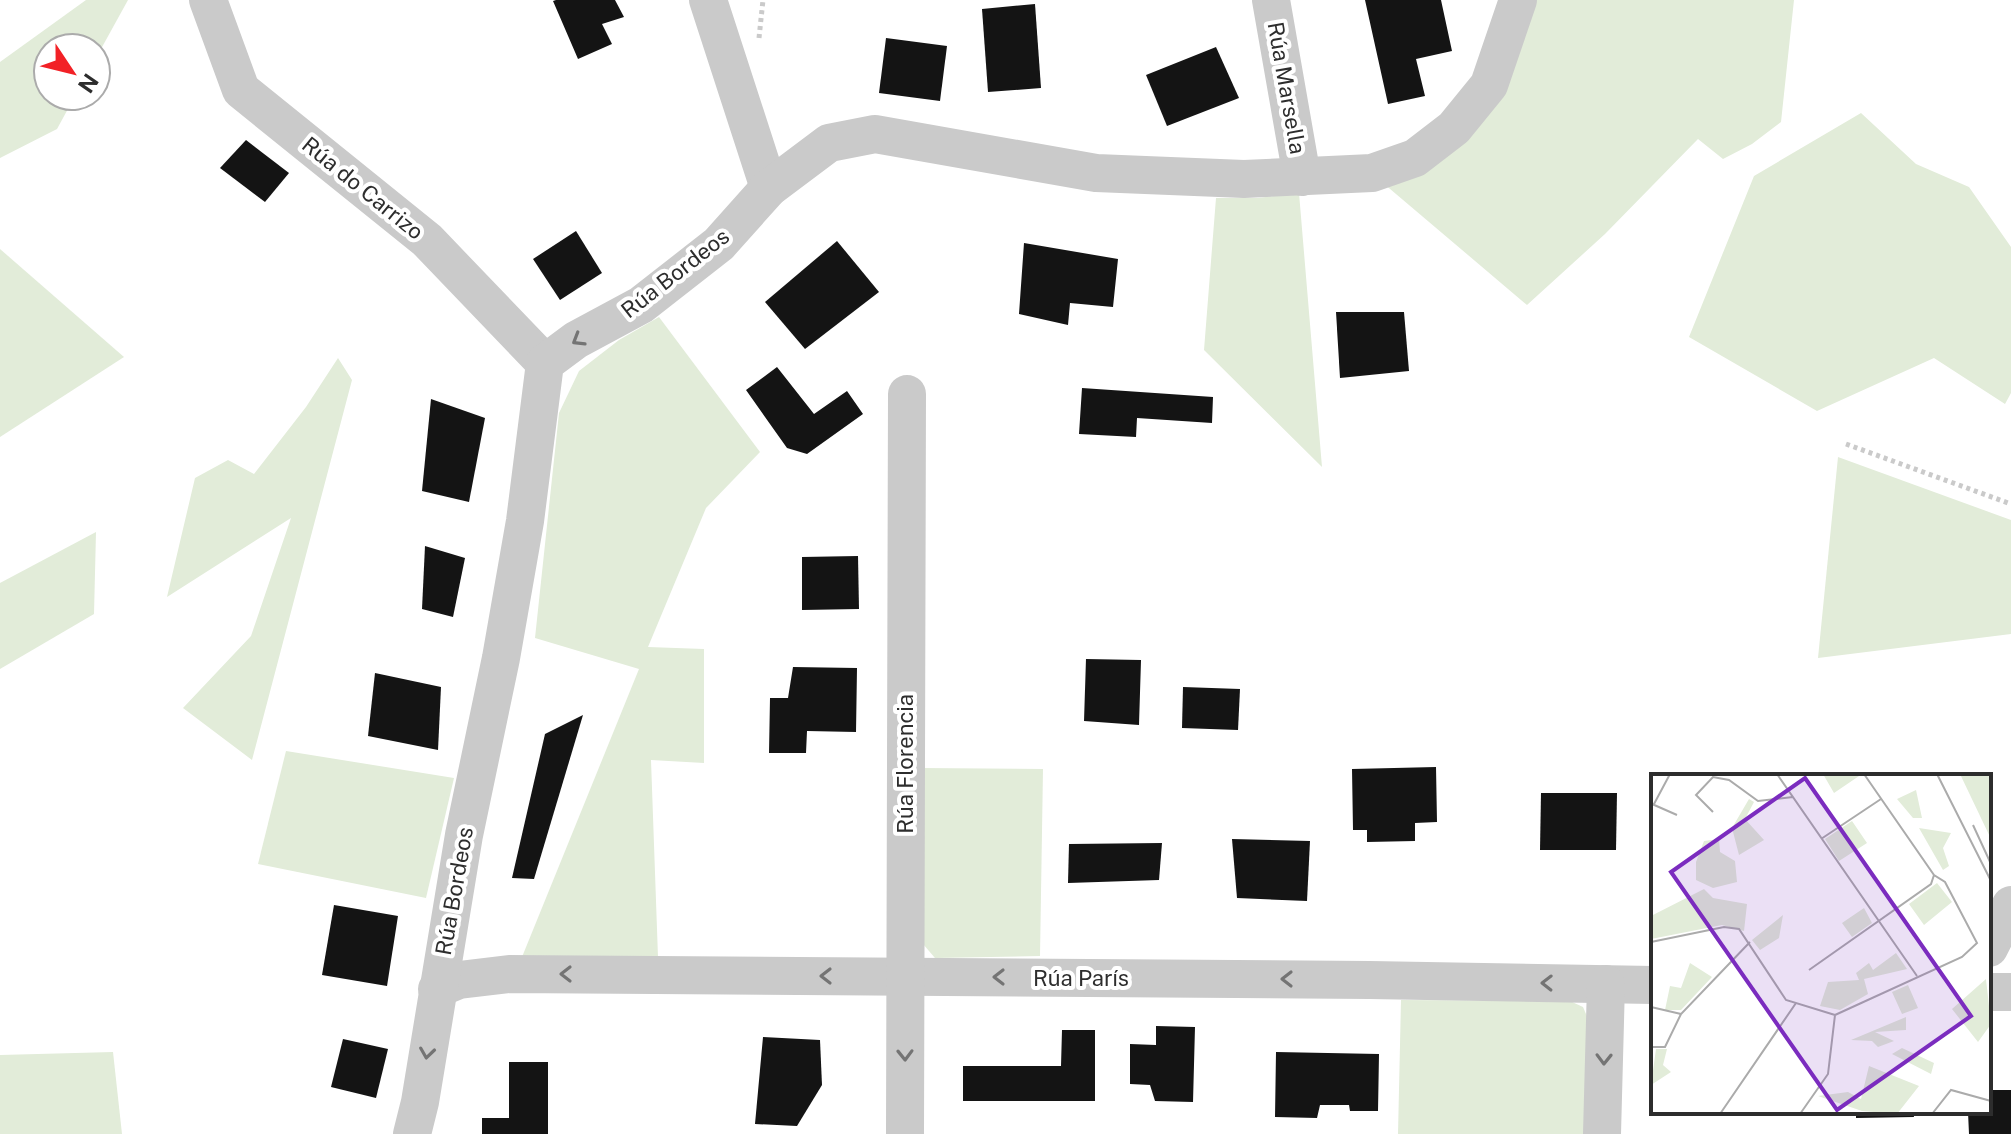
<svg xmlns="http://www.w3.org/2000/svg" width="2011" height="1134" viewBox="0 0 2011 1134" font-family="'Public Sans',sans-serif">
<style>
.green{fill:#e2ecd9}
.building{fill:#141414}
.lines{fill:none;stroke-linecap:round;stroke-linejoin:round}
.path{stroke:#cacaca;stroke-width:5;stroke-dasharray:4 4;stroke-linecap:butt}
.minor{stroke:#cacaca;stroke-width:38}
.oneway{stroke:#747474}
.labels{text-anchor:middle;stroke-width:8;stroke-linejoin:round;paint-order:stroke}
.street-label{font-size:22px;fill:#2d2d2d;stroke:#fff}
.inset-road{fill:none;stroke:#ababab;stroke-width:2}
.view{fill:#7b2cbf;fill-opacity:0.15;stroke:#7b2cbf;stroke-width:4}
.inset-edge{fill:none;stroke:#2d2d2d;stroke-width:4}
</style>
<rect width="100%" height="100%" fill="#fff"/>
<g class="green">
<path d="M86,0H128L96,58V48H48V96H75L57,129L0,158V62Z"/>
<path d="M1533,0H1794L1781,122L1752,144L1723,159L1698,139L1605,234L1527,305L1383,183L1431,162Z"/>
<path d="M1861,113L1916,164L1969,187L2011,247V393L2005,404L1934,358L1817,411L1689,337L1754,176Z"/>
<path d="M1299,193L1322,467L1204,350L1216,198H1258Z"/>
<path d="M0,249L124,357L0,437Z"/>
<path d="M659,317L760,452L706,508L648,647L704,649V763L651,760L658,957H522L639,669L535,638L559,413L579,371L619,340Z"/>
<path d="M338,358L352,380L252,760L183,708L251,636L291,518L167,597L195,478L228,460L254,474L306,407Z"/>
<path d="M1838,457L2011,520V634L1818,658Z"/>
<path d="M96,532L94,614L0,669V583Z"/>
<path d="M286,751L454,778L426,898L258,864Z"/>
<path d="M922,768L1043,769L1040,956L935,958L923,944Z"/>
<path d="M1401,1000L1570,1001L1583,1007L1589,1021L1585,1134H1398Z"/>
<path d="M113,1052L122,1134H0V1055Z"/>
</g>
<g class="building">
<path d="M556,0H615L624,17L602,24L612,44L578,59L553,1Z"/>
<path d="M1365,0H1441L1452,51L1416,59L1425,96L1388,104Z"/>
<path d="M1035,4L1041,88L988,92L982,9Z"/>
<path d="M886,38L947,46L940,101L879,93Z"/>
<path d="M1216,47L1239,98L1167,126L1146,75Z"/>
<path d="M246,140L289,173L265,202L220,168Z"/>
<path d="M576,231L602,273L560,300L533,259Z"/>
<path d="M837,241L879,292L805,349L765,302Z"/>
<path d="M1024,243L1118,259L1113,307L1070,303L1068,325L1019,314Z"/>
<path d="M1336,312H1404L1409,371L1340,378Z"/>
<path d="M777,367L814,414L847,391L863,414L807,454L787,448L746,390Z"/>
<path d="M1082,388L1213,397L1212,423L1137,418L1136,437L1079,434Z"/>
<path d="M431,399L485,418L469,502L422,491Z"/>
<path d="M425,546L465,558L453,617L422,609Z"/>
<path d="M858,556L859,609L802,610V557Z"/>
<path d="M1086,659L1141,660L1139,725L1084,721Z"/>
<path d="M793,667L857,668L856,732L807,731L806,753H769L770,698H788Z"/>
<path d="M375,673L441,687L438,750L368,736Z"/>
<path d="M1183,687L1240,689L1238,730L1182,728Z"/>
<path d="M583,715L534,879L512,878L545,734Z"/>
<path d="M1436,767L1437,822L1415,823V841L1367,842V830H1353L1352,769Z"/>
<path d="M1541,793H1617L1616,850H1540Z"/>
<path d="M1232,839L1310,841L1307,901L1237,898Z"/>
<path d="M1162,843L1159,880L1068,883L1069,844Z"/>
<path d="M334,905L398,916L387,986L322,975Z"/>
<path d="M1156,1026L1195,1027L1193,1102L1155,1101L1150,1085L1130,1084V1044L1156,1045Z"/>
<path d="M1062,1030H1095V1101H963V1066H1061Z"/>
<path d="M763,1037L820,1040L822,1085L797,1126L755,1124Z"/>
<path d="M343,1039L388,1049L376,1098L331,1087Z"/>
<path d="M1276,1052L1379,1054L1378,1111H1350L1349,1105H1320L1317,1118L1275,1117Z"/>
<path d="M509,1062H548V1134H482V1118H509Z"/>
<path d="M1989,1090H2011V1134H1969L1968,1112H1989Z"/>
<path d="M1856,1112H1913L1914,1117L1856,1118Z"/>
</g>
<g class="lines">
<g class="path">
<path d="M759,38L763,0"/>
<path d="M1846,444L2011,504"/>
</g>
<g class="minor">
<path d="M208,0L241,90L427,240L545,363"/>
<path d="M708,0L769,188"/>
<path d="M1271,0L1302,177"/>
<path d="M1989,948L2011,905"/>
<path d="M437,989L459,980L509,974L1370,980L1653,985"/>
<path d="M1989,992H2011"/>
<path d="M412,1134L420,1102L464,835L501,658L525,521L545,363L576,340L641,305L719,244L769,188L829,143L875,134L1096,173L1244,179L1372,173L1415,158L1454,128L1489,85L1518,0"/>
<path d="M905,1134L907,394"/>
<path d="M1602,1134L1606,984"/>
</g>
</g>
<defs><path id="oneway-chevron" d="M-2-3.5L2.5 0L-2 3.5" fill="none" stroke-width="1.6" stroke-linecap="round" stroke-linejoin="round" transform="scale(2)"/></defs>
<g class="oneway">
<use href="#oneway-chevron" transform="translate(578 340) rotate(149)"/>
<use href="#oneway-chevron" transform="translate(566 974) rotate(-180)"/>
<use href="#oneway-chevron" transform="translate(826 976) rotate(-180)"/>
<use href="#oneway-chevron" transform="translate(999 977) rotate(-180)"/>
<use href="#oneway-chevron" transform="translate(1287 979) rotate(-180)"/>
<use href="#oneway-chevron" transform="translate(1547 983) rotate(-179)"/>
<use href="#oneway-chevron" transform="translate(427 1053) rotate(98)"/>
<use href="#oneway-chevron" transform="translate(905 1055) rotate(89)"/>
<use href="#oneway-chevron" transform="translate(1604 1059) rotate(91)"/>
</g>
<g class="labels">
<g class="street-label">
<text transform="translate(1287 88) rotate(80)" y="8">Rúa Marsella</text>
<text transform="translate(363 188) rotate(39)" y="8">Rúa do Carrizo</text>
<text transform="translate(675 273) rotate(-38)" y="8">Rúa Bordeos</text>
<text transform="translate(905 764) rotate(-90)" y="8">Rúa Florencia</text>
<text transform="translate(454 891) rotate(-80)" y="8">Rúa Bordeos</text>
<text x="1081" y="986">Rúa París</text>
</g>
</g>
<g transform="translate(1651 774)">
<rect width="340" height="340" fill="#fff"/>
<path d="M172,0H211L183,19ZM309,0H340V65ZM265,16L271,44H262L246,25ZM98,25L103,28L94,45L113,66L88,81L81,54ZM201,47L216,69L188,87L174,65ZM268,54L300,59L292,74L298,92L292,96ZM68,65L69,78L84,87L86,108L62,114L45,106V88L53,67ZM286,109L301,128L273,151L258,130ZM53,115L62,124L96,130L93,157L71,151L0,165V142ZM213,134L221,149L201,163L191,149ZM132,141L128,164L109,176L101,166ZM245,179L256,195L213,205L217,220L189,236L169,232L177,208L208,206L205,199L218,189L222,196ZM39,189L61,203L30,236H14L19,212L30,214ZM335,205L340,250L327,268L301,235ZM257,211L267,234L251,240L241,218ZM255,243V256L224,258L243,267L227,273L221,267L200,266ZM251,274L283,289L280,300L241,280ZM5,275H16L12,291L20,298L0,311ZM218,292L268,312L246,340L211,337L167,322L197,318L210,325Z" fill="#e2ecd9"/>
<path class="inset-road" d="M126,0L266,202M286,0L340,107M1,30L26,41M3,30L19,0M62,38L45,21L62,3L78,6L107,27L142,23M322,51L340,90M170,65L230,25M0,168L73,153L88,155L135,226L184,241M158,196L280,110L283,101M0,233L30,240M184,241L311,183L326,169L294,108L283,101L213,0M0,273H14L30,240L99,168M69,340L145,229M149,340L177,300L184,241M281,340L300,316L340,327"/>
<path class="view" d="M154,4L320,242L186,336L20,98Z"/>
<rect width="340" height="340" class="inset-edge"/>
</g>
<g transform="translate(72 72) rotate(125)"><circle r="38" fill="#ffffff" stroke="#ababab" stroke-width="2"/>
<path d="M0-6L14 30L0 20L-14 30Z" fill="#f22126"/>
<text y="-12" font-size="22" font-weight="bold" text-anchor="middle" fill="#2d2d2d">N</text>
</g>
</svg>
